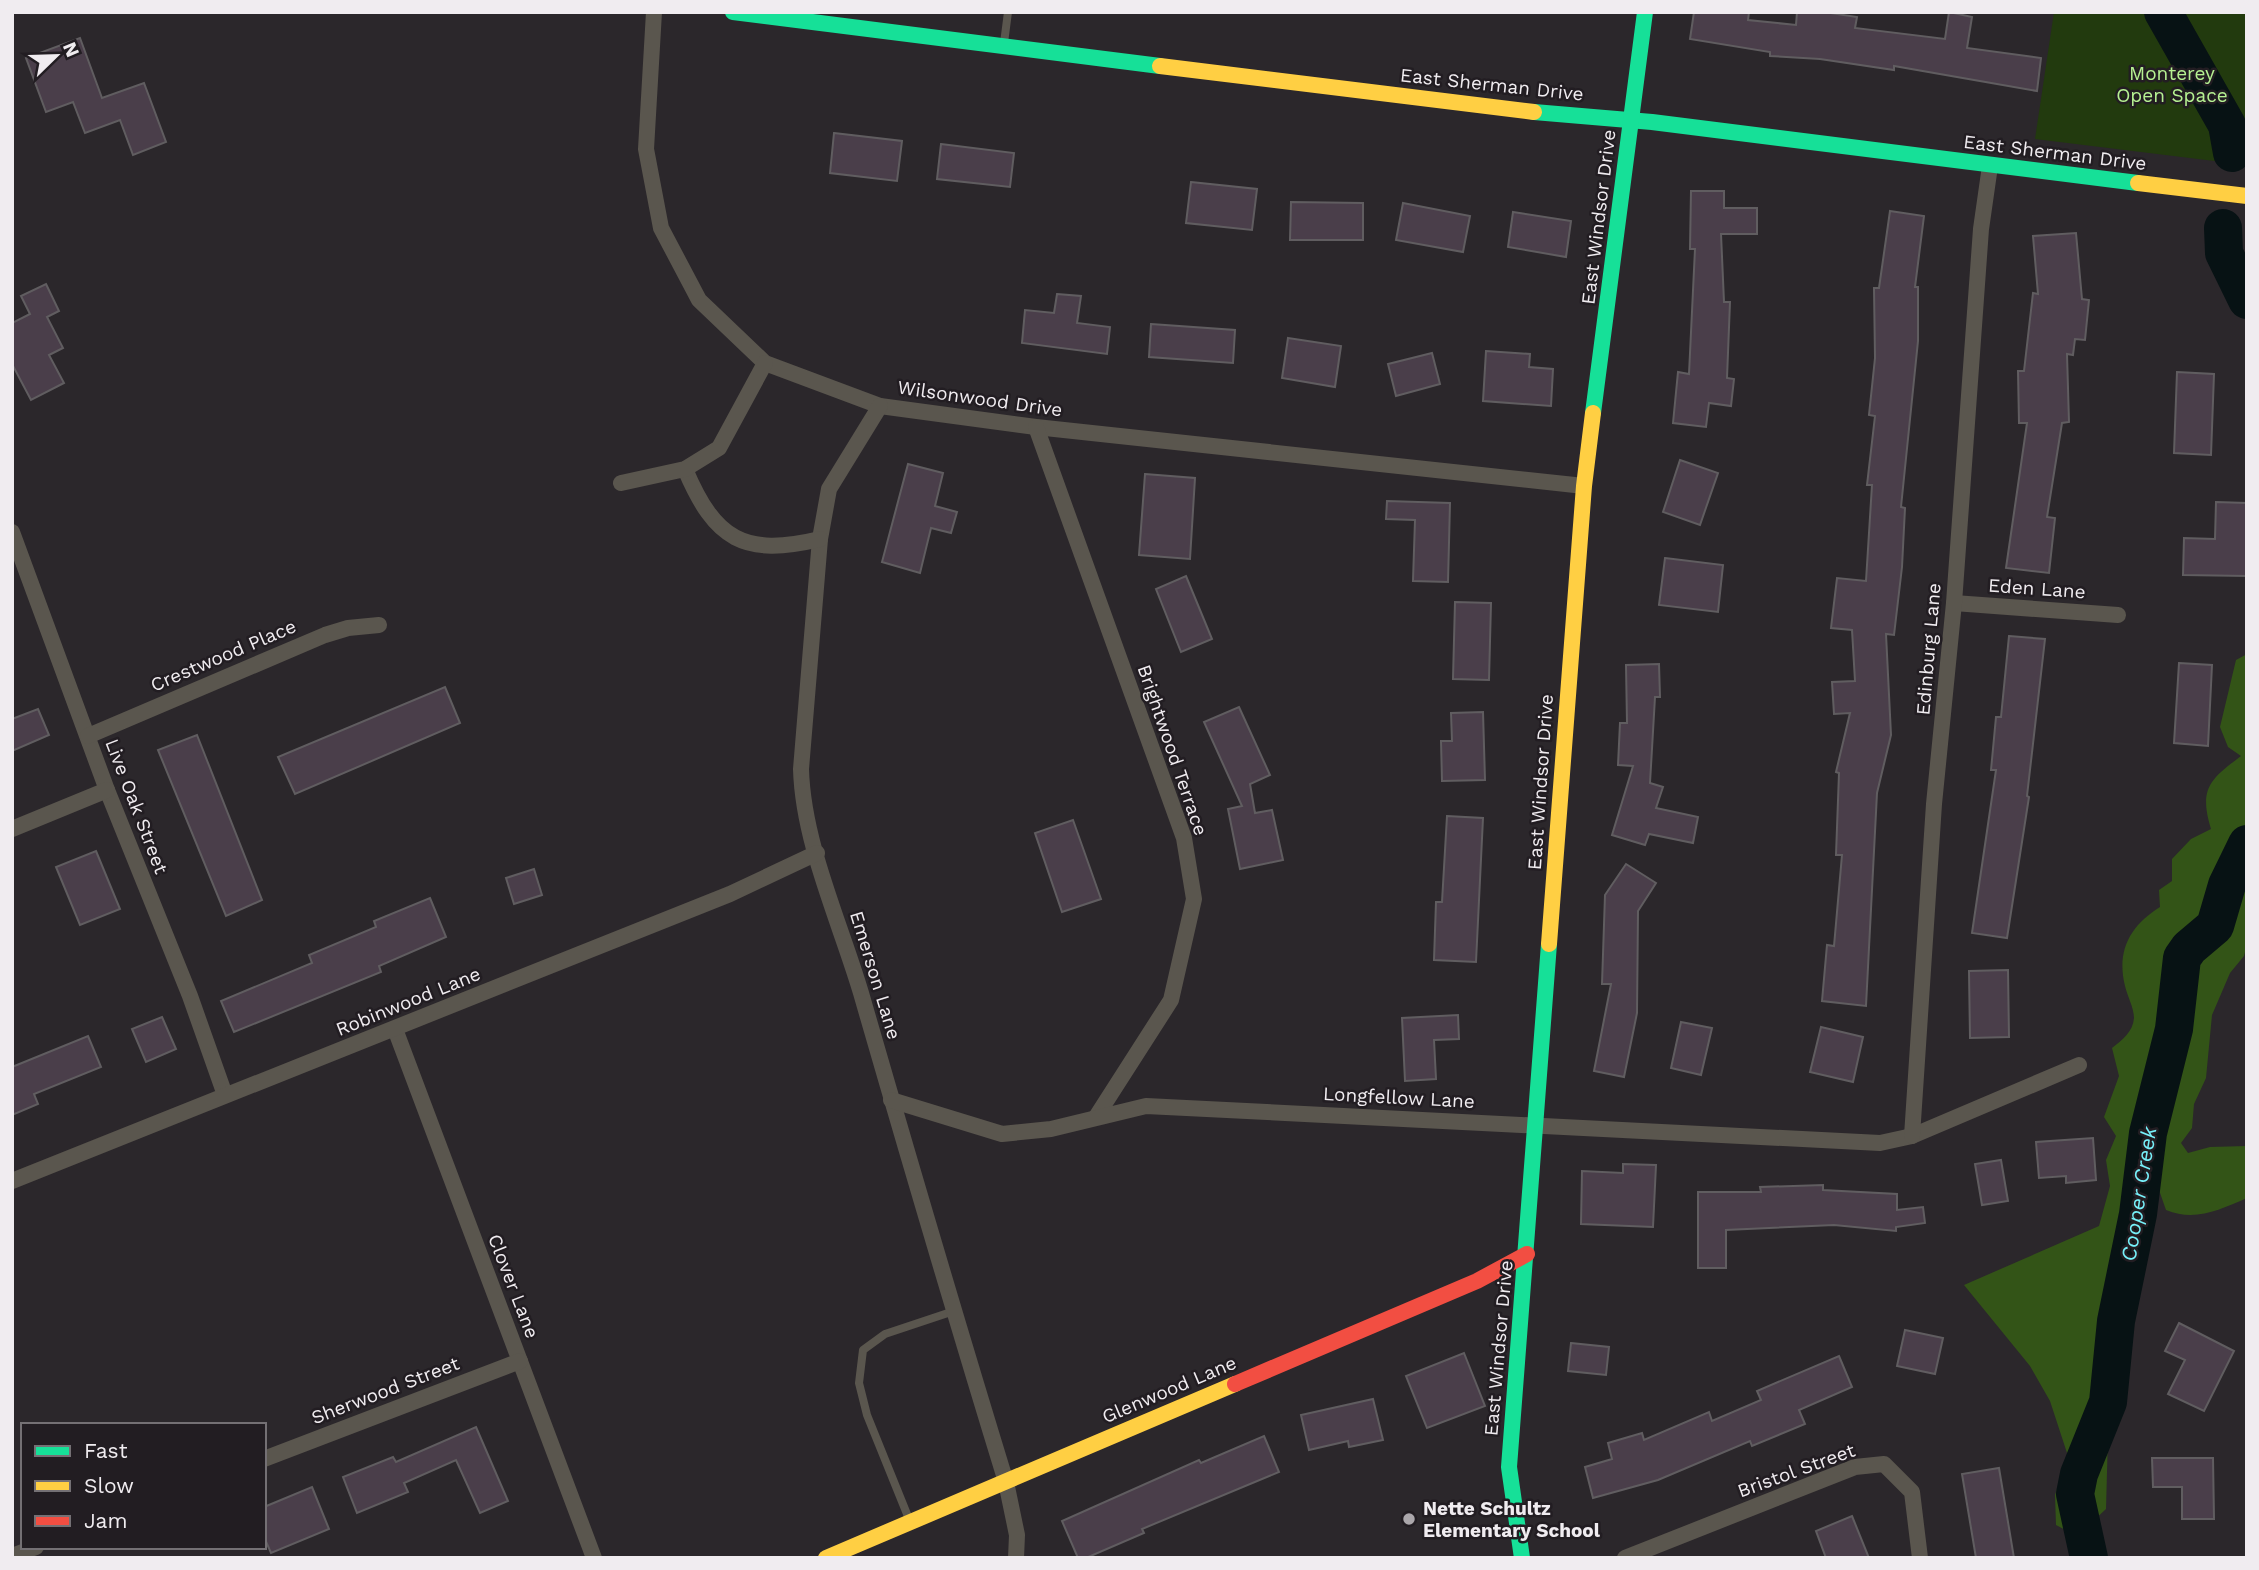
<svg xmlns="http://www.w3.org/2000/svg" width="2259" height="1570" viewBox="0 0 2259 1570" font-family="'Work Sans',sans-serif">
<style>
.green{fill:#223a0e}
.forest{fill:#335417}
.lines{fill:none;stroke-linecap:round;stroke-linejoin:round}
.river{stroke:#071214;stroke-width:38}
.building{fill:#4a3e4a;stroke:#605d60;stroke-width:2}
.lane{stroke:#5a564e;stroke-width:8}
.street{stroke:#5a564e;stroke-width:16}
.fast{stroke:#16e098;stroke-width:16}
.slow{stroke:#ffcf43;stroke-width:16}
.jam{stroke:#f24e42;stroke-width:16}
.poi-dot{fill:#aba7ab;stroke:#221d22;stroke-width:2.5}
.labels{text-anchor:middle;stroke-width:5;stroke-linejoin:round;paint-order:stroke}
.park-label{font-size:19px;fill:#b6f192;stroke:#221d22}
.street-label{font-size:19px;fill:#f0ecf0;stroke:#221d22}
.poi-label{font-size:19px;font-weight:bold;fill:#f0ecf0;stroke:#221d22;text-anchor:start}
.water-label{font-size:21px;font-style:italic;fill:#77f1fa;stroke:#221d22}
</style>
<rect width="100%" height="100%" fill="#2b272b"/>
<path class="green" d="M2054,12H2247V165L2035,139Z"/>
<path class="forest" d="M2247,654V944L2244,956L2230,973L2212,1015L2206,1078L2194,1104L2192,1128L2181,1143L2188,1153L2210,1147L2247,1146V1198C2219,1210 2195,1222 2166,1210L2159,1190L2137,1180C2137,1232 2119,1283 2106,1333C2100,1357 2097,1382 2091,1407L2108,1435L2106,1509L2077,1536L2056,1525L2055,1495L2068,1456L2050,1401L2030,1366L1964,1285L2099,1226L2110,1186L2106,1160L2116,1136L2104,1117L2119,1076L2112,1048C2122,1040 2133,1032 2134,1018C2134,1008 2127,995 2125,986C2116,950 2131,925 2160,907L2159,890L2172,881V859L2191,839L2211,829C2199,789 2209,780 2241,756L2228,747L2220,727L2236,660Z"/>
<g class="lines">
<g class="river">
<path d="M2163,12L2227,125L2232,153"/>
<path d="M2223,228L2224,253L2247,300"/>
<path d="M2089,1558L2075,1494L2079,1474L2108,1402L2116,1321L2138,1214L2148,1133L2174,1029L2182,958L2189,948L2215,926L2227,885L2247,844"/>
</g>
</g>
<g class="building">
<path d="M1694,12H1749L1748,20L1796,25L1797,12H1824L1857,17L1855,28L1945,39L1949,12L1972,17L1967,48L2041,58L2037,91L1894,66V70L1820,59L1770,56V52L1690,39Z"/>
<path d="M80,38L102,98L144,83L166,142L133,155L120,120L85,133L73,102L46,112L26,58Z"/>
<path d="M834,133L902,141L897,181L830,173Z"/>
<path d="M941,144L1014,153L1010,187L937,179Z"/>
<path d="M1191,182L1257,189L1252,230L1186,223Z"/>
<path d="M1691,191H1724V208H1757V234H1721L1724,302H1730L1727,378L1734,379L1731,406L1709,403L1706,427L1673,423L1678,372L1689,374L1695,249H1690Z"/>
<path d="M1291,202L1363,203V240H1290Z"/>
<path d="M1403,203L1470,216L1463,252L1396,240Z"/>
<path d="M1890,211L1924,216L1915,287H1918V341L1901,507L1905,508L1902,567L1894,635L1886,634L1891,735L1877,793L1866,1006L1822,1001L1827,945L1834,946L1842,855H1836L1839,773L1836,772L1850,713L1834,714L1832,682L1855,681L1852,630L1831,628L1837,578L1866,581L1872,485H1867L1875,416L1869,415L1875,358L1874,288H1879Z"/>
<path d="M1513,212L1571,221L1566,257L1508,247Z"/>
<path d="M2076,233L2082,299L2089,300L2085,340L2075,339L2073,355L2067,354L2069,422L2062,423L2047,517L2055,518L2049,573L2006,568L2027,423H2019L2018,371H2024L2033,293L2038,294L2033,236Z"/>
<path d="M46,284L59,311L47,317L63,348L49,355L64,383L31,400L12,364V323L30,314L21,296Z"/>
<path d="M1057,294L1081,296L1077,323L1110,327L1107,354L1022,343L1025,310L1054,313Z"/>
<path d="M1151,324L1235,330L1233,363L1149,357Z"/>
<path d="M1288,338L1341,346L1335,387L1282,378Z"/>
<path d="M1486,351L1530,354L1529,367L1553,369L1551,406L1483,401Z"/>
<path d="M1432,353L1440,384L1396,396L1388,364Z"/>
<path d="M2177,372L2214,374L2211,455L2174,453Z"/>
<path d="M1680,460L1718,473L1700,525L1663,512Z"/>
<path d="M908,464L943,473L935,506L957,512L951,533L931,528L920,573L882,562Z"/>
<path d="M1145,474L1195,478L1190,559L1139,555Z"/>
<path d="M1387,501L1450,503L1448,582L1413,581L1415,520L1386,519Z"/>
<path d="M2216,502L2247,503V576L2183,575L2184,538L2215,539Z"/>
<path d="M1665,558L1723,565L1718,612L1659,605Z"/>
<path d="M1186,576L1212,639L1181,652L1156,589Z"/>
<path d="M1455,602L1491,603L1489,680L1453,679Z"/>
<path d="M2009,636L2045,639L2027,796L2029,797L2007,938L1972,933L1996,770H1991L1996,717H2001Z"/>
<path d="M2179,663L2212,665L2208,746L2174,743Z"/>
<path d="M1659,664L1660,697H1655L1650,783L1663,787L1656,808L1698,817L1693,843L1649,834L1645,845L1612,835L1633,766L1618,765L1620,723H1627L1626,665Z"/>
<path d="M445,687L460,723L295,794L278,757Z"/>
<path d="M1239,707L1270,775L1250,784L1255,813L1272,810L1283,860L1240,869L1228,809L1242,806L1204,722Z"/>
<path d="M38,709L49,735L12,751V719Z"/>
<path d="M1483,712L1485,780L1442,781L1441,741H1452L1451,713Z"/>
<path d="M197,735L262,900L226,916L158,750Z"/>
<path d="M1447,816L1483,818L1476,962L1434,960L1436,902H1442Z"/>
<path d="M1073,820L1101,899L1062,912L1035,833Z"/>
<path d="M96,851L120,909L80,925L56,867Z"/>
<path d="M1626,864L1656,883L1638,911L1637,1013L1624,1077L1594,1071L1611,984H1602L1605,895Z"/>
<path d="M534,869L542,895L514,904L506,878Z"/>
<path d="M430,898L446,937L379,966L381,972L234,1032L221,1001L312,963L309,955L376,927L374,921Z"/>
<path d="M2008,970L2009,1037L1970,1038L1969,971Z"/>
<path d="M1458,1015L1459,1039L1434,1040L1436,1079L1405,1081L1402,1018Z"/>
<path d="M162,1017L176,1049L146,1062L132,1029Z"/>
<path d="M1681,1022L1712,1028L1701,1075L1671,1068Z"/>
<path d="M1821,1027L1863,1037L1853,1082L1810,1072Z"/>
<path d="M88,1036L101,1067L34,1094L38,1104L12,1115V1067Z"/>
<path d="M2093,1138L2096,1180L2066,1183V1176L2039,1178L2036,1142Z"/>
<path d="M2001,1160L2008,1201L1982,1205L1975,1164Z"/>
<path d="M1623,1164L1656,1165L1653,1227L1581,1224L1582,1171L1623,1173Z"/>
<path d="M1823,1185V1190L1897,1194V1210L1923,1207L1925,1223L1896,1227V1231L1834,1225L1726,1230V1268H1698V1192H1761L1760,1187Z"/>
<path d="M2179,1323L2234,1351L2204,1411L2168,1394L2185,1360L2165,1351Z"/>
<path d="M1905,1330L1943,1338L1935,1374L1897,1366Z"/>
<path d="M1571,1343L1609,1347L1606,1375L1568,1371Z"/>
<path d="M1464,1353L1485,1406L1427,1428L1406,1376Z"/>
<path d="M1839,1356L1852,1387L1799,1410L1805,1424L1752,1446L1750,1441L1658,1480L1593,1498L1585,1467L1612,1459L1608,1443L1642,1433L1644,1440L1709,1412L1712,1421L1761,1400L1757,1391Z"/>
<path d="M1373,1399L1383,1440L1349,1447L1348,1441L1309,1450L1301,1415Z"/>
<path d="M476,1427L508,1501L480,1513L456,1460L404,1483L408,1492L357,1513L343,1477L393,1457L396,1462Z"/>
<path d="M1264,1436L1279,1472L1142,1529L1144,1533L1086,1558H1078L1062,1521L1199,1460L1201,1463Z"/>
<path d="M2152,1458H2213L2214,1519H2182V1487H2153Z"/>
<path d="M1999,1468L2014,1558H1976L1962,1474Z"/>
<path d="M312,1487L329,1529L271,1553L264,1537V1507Z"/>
<path d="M1852,1516L1869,1558H1826L1816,1531Z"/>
</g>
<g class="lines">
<g class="lane">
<path d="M1004,43L1008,12"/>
<path d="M909,1519L867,1415L859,1383L863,1350L885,1334L954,1311"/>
</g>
<g class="street">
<path d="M654,12L646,149L661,228L699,300L765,363L880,406L1036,427L1584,486"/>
<path d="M880,406L829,489L820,539L801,769C803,843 840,922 861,993C908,1156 956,1319 1006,1482L1017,1535L1016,1558"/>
<path d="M1036,427L1184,838L1194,899L1171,1000L1096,1117"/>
<path d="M685,469C715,540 744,557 820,539"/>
<path d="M621,483L685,469L719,448L765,363"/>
<path d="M12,532L107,790L190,996L225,1095"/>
<path d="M1954,603L2118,615"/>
<path d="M88,736L325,635L348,628L379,625"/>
<path d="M12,829L107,790"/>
<path d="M395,1029L594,1558"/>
<path d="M891,1100L1002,1134L1051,1129L1146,1106L1880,1143L1912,1136L2079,1065"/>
<path d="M1912,1136L1934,804L1954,603L1981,229L1990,166"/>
<path d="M12,1181L730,894L817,853"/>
<path d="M264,1459L520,1361"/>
<path d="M12,1556L36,1547"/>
<path d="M1625,1558L1855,1467L1884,1464L1912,1492L1920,1558"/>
</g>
<g class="fast">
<path d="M733,12L1160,66"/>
<path d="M1534,112L1652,122L2138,183"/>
<path d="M1593,413L1645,12"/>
<path d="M1522,1558L1509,1467L1549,944"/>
</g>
<g class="slow">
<path d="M1160,66L1534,112"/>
<path d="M2138,183L2247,196"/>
<path d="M1549,944L1584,486L1593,413"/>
<path d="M826,1558L1235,1384"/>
</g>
<path class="jam" d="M1235,1384L1477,1281L1527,1254"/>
</g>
<circle class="poi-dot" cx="1409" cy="1519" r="7"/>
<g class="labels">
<g class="park-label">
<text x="2172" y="80">Monterey<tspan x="2172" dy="22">Open Space</tspan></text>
</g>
<g class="street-label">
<text transform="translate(1492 84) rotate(6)" y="7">East Sherman Drive</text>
<text transform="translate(2055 152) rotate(7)" y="7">East Sherman Drive</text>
<text transform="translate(1598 217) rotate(-83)" y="7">East Windsor Drive</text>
<text transform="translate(980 398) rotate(8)" y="7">Wilsonwood Drive</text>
<text transform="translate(2037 588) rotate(4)" y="7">Eden Lane</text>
<text transform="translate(1928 649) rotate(-85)" y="7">Edinburg Lane</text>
<text transform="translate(223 655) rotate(-23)" y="7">Crestwood Place</text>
<text transform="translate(1173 750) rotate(71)" y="7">Brightwood Terrace</text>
<text transform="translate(1540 782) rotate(-86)" y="7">East Windsor Drive</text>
<text transform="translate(137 806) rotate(69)" y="7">Live Oak Street</text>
<text transform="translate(876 975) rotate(73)" y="7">Emerson Lane</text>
<text transform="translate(408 1001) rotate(-22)" y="7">Robinwood Lane</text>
<text transform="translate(1399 1097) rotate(3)" y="7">Longfellow Lane</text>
<text transform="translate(514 1286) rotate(69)" y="7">Clover Lane</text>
<text transform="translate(1498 1348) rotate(-85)" y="7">East Windsor Drive</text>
<text transform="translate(1169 1389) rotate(-23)" y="7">Glenwood Lane</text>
<text transform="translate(385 1390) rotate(-21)" y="7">Sherwood Street</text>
<text transform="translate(1796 1470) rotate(-20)" y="7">Bristol Street</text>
</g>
<g class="poi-label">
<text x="1423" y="1515">Nette Schultz<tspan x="1423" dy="22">Elementary School</tspan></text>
</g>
<g class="water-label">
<text transform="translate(2139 1194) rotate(-81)" y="7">Cooper Creek</text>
</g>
</g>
<rect width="2259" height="1570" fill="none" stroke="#f0ecf0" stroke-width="28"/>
<rect x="21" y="1423" width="245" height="126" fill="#221d22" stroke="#747074" stroke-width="2"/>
<rect x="35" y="1446" width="35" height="10" fill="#16e098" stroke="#747074" stroke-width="2"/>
<text x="84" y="1458" font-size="21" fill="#f0ecf0">Fast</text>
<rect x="35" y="1481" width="35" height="10" fill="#ffcf43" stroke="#747074" stroke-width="2"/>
<text x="84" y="1493" font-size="21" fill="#f0ecf0">Slow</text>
<rect x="35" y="1516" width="35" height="10" fill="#f24e42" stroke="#747074" stroke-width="2"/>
<text x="84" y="1528" font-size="21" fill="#f0ecf0">Jam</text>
<g transform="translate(56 56) rotate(67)" stroke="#221d22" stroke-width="5" paint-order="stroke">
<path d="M0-5L12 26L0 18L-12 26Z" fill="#f0ecf0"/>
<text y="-10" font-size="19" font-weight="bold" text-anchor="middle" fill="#f0ecf0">N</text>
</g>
</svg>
